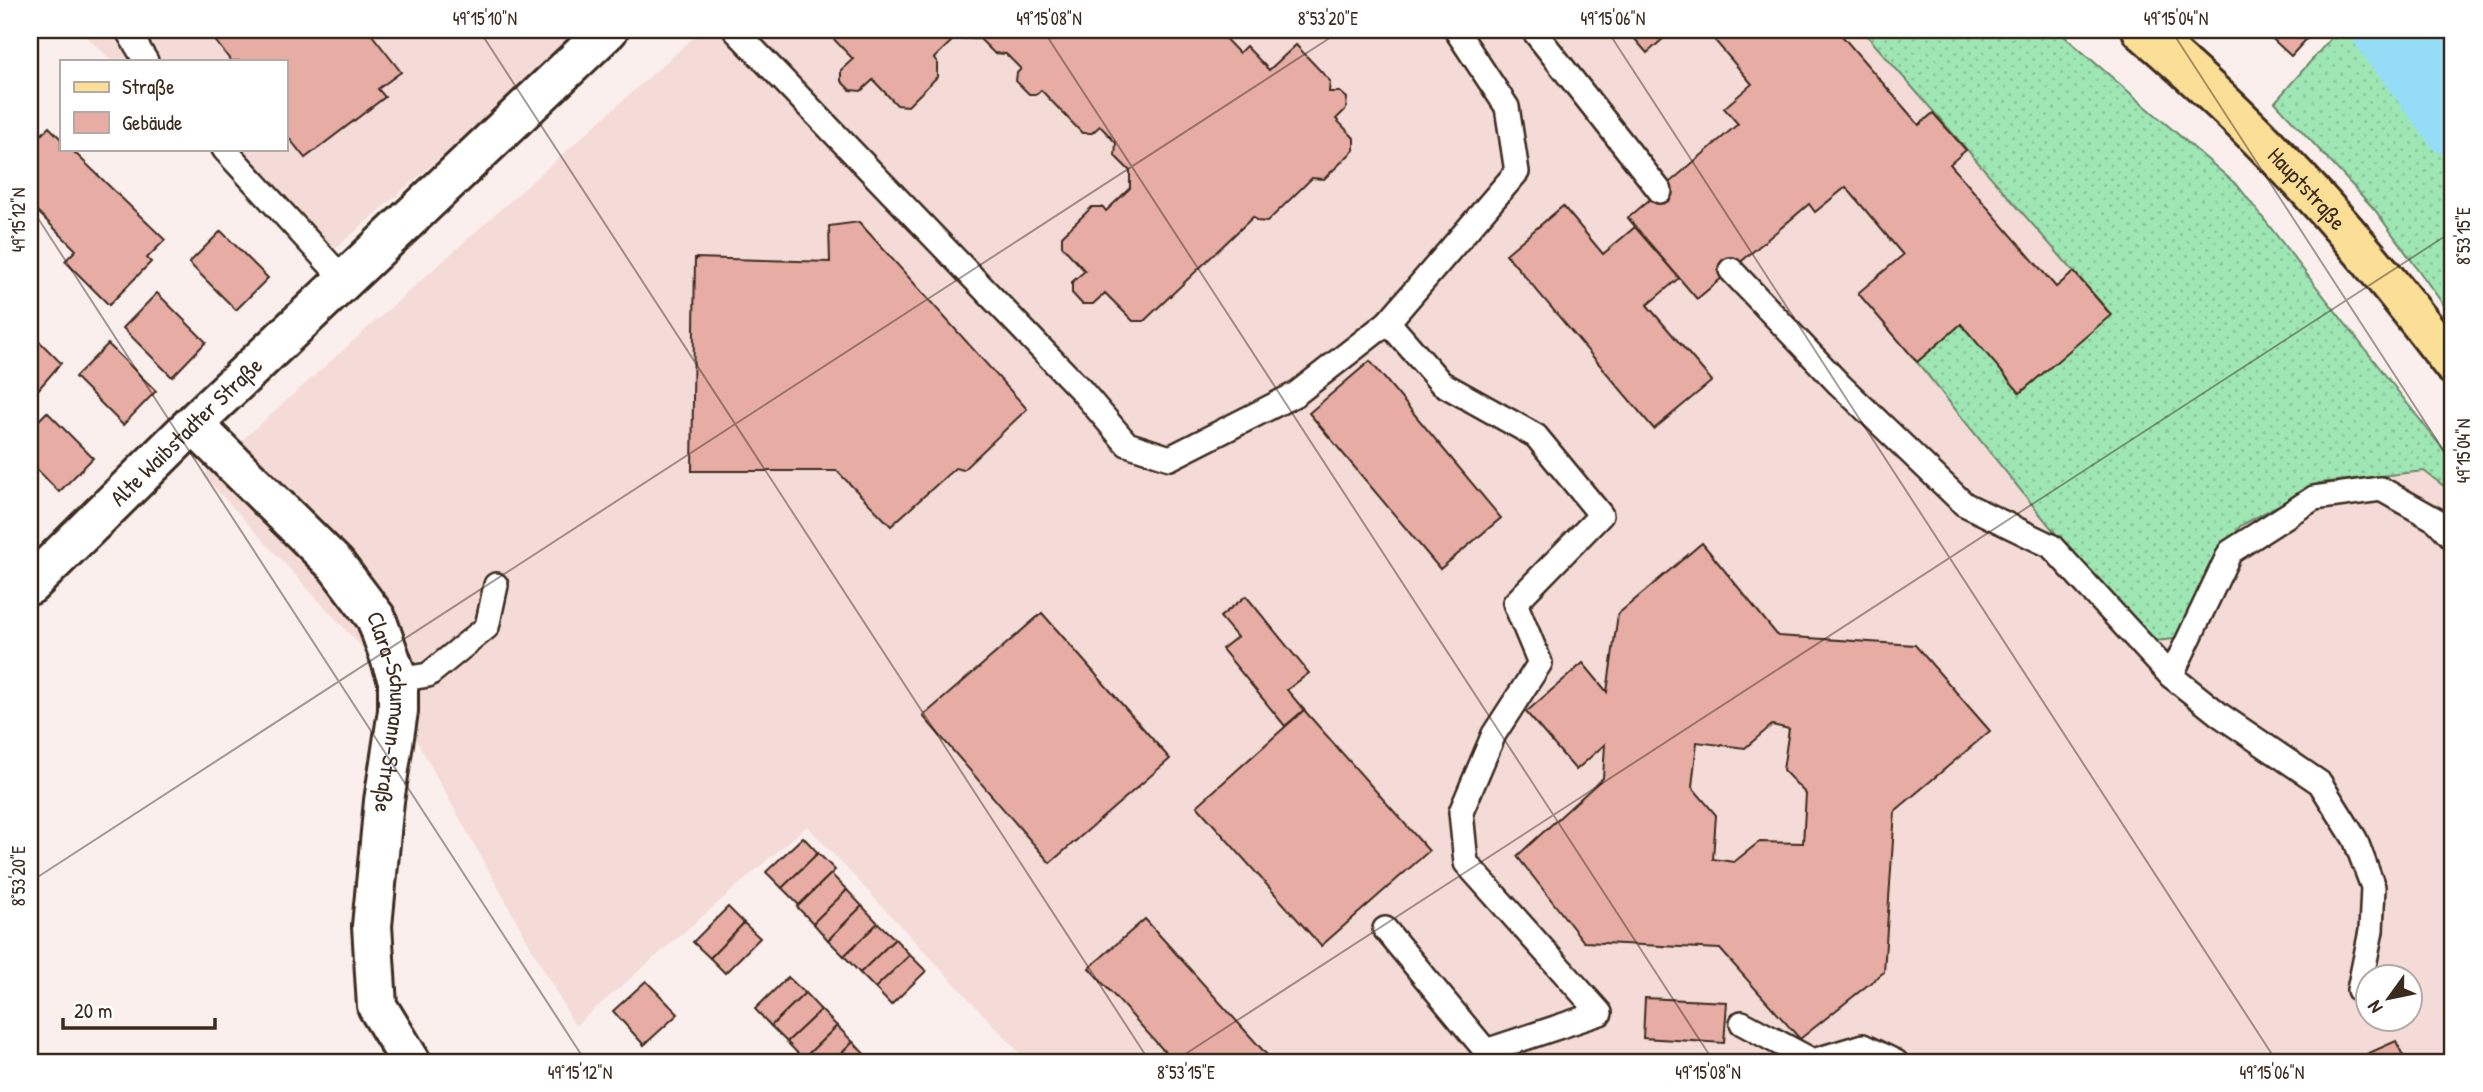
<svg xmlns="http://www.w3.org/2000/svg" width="2483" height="1092" viewBox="0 0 2483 1092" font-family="'Patrick Hand',sans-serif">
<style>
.built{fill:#f4dbd7;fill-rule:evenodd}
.grass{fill:url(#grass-dots);stroke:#6c8869;stroke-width:2}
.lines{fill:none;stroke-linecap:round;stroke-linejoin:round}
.canal{stroke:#95dcf7;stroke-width:54}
.river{stroke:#95dcf7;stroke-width:91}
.building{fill:#e7ada5;stroke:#3b2a1e;stroke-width:2;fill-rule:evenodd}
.lane-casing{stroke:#3b2a1e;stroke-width:28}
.street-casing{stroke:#3b2a1e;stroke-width:44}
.primary-casing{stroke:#3b2a1e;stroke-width:44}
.lane{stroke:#fff;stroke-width:23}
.street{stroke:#fff;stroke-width:38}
.primary{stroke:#fbdf96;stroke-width:38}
.ticks{fill:none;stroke:#3b2a1e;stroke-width:2;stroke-opacity:0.45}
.labels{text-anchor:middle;stroke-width:5;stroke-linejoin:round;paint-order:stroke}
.street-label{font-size:23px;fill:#3b2a1e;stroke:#fff}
.neatline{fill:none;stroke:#3b2a1e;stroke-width:2.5}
.ticks-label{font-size:18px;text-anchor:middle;fill:#3b2a1e}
</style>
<defs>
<pattern id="grass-dots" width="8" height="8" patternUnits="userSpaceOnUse" patternTransform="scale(1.75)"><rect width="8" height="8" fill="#9ee6b4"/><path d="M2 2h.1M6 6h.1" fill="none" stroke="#89c59a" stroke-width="1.8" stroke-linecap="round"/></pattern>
</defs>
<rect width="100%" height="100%" fill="#faefed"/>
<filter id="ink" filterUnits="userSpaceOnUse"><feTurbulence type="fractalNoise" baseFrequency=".0143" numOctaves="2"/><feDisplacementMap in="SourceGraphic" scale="14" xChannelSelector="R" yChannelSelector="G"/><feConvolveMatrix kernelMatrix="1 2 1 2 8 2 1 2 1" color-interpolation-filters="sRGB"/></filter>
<g filter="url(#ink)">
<g class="built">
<path d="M79,30H589L323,259L206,149H285V61H112Z"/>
<path d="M702,30H2057L2238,186L2453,462V1062H1028L807,826L575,1026L369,655L203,475ZM2368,976H2410V1018H2368Z"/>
</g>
<g class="grass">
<path d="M1862,30H2057L2238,186L2453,462V493L2424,471L2319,483L2240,526L2207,585L2194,618L2175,639L2154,641L2128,623L1917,362L1961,324L2111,314Z"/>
<path d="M2338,30H2367L2453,164V318L2375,210L2275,102Z"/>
</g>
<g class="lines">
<path class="canal" d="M2378,30L2453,130"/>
<path class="river" d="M2435,30L2453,90"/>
</g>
<g class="building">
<path d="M207,30H368L401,72L378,89L385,97L305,158L285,133V61H231Z"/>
<path d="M825,30H1217L1239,53L1246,46L1269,70L1296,45L1330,81L1329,92H1340L1347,98L1346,109L1336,119L1354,138V150L1324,179L1312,178L1267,222L1257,221L1253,217L1144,321H1133L1105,293L1093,304H1082L1072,293V282L1085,271L1062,246V236L1092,207H1103L1106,211L1130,188V171L1115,156L1116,143L1100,126L1092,133H1082L1041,90L1037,94H1029L1016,81L1017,73L1021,69L1006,54L994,53L980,39L955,38L934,58L937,62V77L908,106L897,105L873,80L861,91L850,90L841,81V70L853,59Z"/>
<path d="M1627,30H1673L1647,53Z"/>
<path d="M1706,30H1837L1919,125L1933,113L1966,150L1950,164L2056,287L2074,272L2111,315L2020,393L1961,324L1917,362L1858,293L1903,255L1846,187L1815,212L1809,204L1697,299L1628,218L1738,124L1724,108L1752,84Z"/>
<path d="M2263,30H2311L2313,32L2291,56Z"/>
<path d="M49,127L61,139V149H71L165,240L147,258L151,262L109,305L65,261L76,250L37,211L30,219V144L31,145Z"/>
<path d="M1563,206L1603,254L1635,227L1679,278L1647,305L1712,381L1654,429L1506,254Z"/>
<path d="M859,222L1027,409L963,470L955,468L891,526L837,471H692L695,258L830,262L829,226Z"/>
<path d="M221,231L268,278L236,310L189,263Z"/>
<path d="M157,293L206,342L172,377L123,328Z"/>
<path d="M30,332L61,363L30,399Z"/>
<path d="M108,344L156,391L123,425L75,377Z"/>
<path d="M1370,361L1501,518L1440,569L1309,413Z"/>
<path d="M47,412L93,458L59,492L30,462V429Z"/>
<path d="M1702,543L1778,636L1915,645L1990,731L1895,811L1884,972L1800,1039L1720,949L1584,942L1517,856L1603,778L1605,744L1576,770L1526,712L1583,663L1607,692L1618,614ZM1772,725L1789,729L1783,770L1806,794L1803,843L1759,842L1734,862L1713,859L1716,815L1692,787L1697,742L1745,748Z"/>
<path d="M1246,596L1309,673L1287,690L1304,710L1285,726L1222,649L1237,637L1220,617Z"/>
<path d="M1042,613L1170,759L1050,863L923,716Z"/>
<path d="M1304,710L1429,851L1321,946L1197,806Z"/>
<path d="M803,837L818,853L782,888L766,872Z"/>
<path d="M818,853L835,870L799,905L782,888Z"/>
<path d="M831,874L847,890L813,923L797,907Z"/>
<path d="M847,890L862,906L828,940L813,923Z"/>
<path d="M862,906L878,923L844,956L828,940Z"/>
<path d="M728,907L744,923L710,958L693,942Z"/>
<path d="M1145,919L1267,1055L1259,1062H1174L1089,968Z"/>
<path d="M744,923L760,938L725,973L710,958Z"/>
<path d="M878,923L895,939L860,973L844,956Z"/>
<path d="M895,939L910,955L875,988L860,973Z"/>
<path d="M910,955L926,971L891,1005L875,988Z"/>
<path d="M788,977L805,993L771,1026L755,1009Z"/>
<path d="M646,981L678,1014L644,1045L613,1011Z"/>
<path d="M805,993L821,1010L787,1042L771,1026Z"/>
<path d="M1645,998L1727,1002L1724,1043L1643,1038Z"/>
<path d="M821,1010L837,1026L803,1059L787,1042Z"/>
<path d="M837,1026L853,1042L833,1062H806L803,1059Z"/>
<path d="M2396,1041L2406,1062H2349Z"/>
<path d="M853,1042L869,1059L866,1062H833Z"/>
</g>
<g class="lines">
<g class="lane-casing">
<g id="lane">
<path d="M127,30L146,61"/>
<path d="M735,30L1081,390L1127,444L1170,458L1296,394L1388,322L1441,383L1536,436L1601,515L1515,603L1540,663L1494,734L1461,812L1466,863L1600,1013L1486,1051L1385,929"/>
<path d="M1533,30L1660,191"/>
<path d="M224,149L344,280"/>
<path d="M1731,270L1839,384L1964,504L2051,546L2171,676L2220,715L2320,783L2355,839L2373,887L2371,931L2359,990"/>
<path d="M1388,322L1517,172L1507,107L1456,30"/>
<path d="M2171,676L2230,552L2314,498L2381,489L2436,520L2453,538"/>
<path d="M398,680L428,675L487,627L496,585"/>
<path d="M1742,1023L1813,1061L1863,1046L1896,1062"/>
</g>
</g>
<g class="street-casing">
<g id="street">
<path id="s1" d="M193,424L336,565L376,618L398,680V711L384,801L372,926L377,1006L411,1062"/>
<path id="s2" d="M30,585L200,417L608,30"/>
</g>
</g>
<g class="primary-casing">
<g id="primary">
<path id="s3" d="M2142,30C2193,74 2243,120 2289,169C2348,230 2402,298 2453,365"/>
</g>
</g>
<use href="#lane" class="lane"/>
<use href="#street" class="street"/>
<use href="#primary" class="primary"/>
</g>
</g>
<path class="ticks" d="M479,30L1150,1062M1043,30L1714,1062M1607,30L2277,1062M2171,30L2453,465M30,206L586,1062M30,882L1342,30M1173,1062L2453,231"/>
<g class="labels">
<g class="street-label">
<text dy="8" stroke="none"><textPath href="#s3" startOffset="229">Hauptstraße</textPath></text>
<text dy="8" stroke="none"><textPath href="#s2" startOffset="219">Alte Waibstadter Straße</textPath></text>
<text dy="8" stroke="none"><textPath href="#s1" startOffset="364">Clara-Schumann-Straße</textPath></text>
</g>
</g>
<rect width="2483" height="1092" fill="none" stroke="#fff" stroke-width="77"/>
<rect x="60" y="60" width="228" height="91" fill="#ffffff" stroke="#b1aaa5" stroke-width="2"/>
<rect x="74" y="82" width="35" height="10" fill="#fbdf96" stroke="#b1aaa5" stroke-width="2"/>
<text x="122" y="94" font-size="21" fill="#3b2a1e">Straße</text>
<rect x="74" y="112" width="35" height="21" fill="#e7ada5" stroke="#b1aaa5" stroke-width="2"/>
<text x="122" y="130" font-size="21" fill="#3b2a1e">Gebäude</text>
<g transform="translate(2389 998) rotate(237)"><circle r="33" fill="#ffffff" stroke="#b1aaa5" stroke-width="2"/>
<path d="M0-5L12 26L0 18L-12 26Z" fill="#3b2a1e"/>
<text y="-10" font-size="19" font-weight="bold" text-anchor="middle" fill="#3b2a1e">N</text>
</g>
<path d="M63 1018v10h152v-10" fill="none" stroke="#3b2a1e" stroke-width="3.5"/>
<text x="74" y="1018" font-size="21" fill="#3b2a1e" stroke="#ffffff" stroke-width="5" paint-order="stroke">20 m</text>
<rect x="38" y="38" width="2406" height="1016" class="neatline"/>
<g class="ticks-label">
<text x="485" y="25">49°15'10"N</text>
<text x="1049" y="25">49°15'08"N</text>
<text x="1328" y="25">8°53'20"E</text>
<text x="1613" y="25">49°15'06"N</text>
<text x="2176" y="25">49°15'04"N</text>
<text transform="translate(19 220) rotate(-90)" y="6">49°15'12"N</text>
<text transform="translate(2464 236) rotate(-90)" y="6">8°53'15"E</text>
<text transform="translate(2464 451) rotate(-90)" y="6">49°15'04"N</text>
<text transform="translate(19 876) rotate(-90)" y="6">8°53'20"E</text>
<text x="580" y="1079">49°15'12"N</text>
<text x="1186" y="1079">8°53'15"E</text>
<text x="1708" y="1079">49°15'08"N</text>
<text x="2272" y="1079">49°15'06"N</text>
</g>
</svg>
